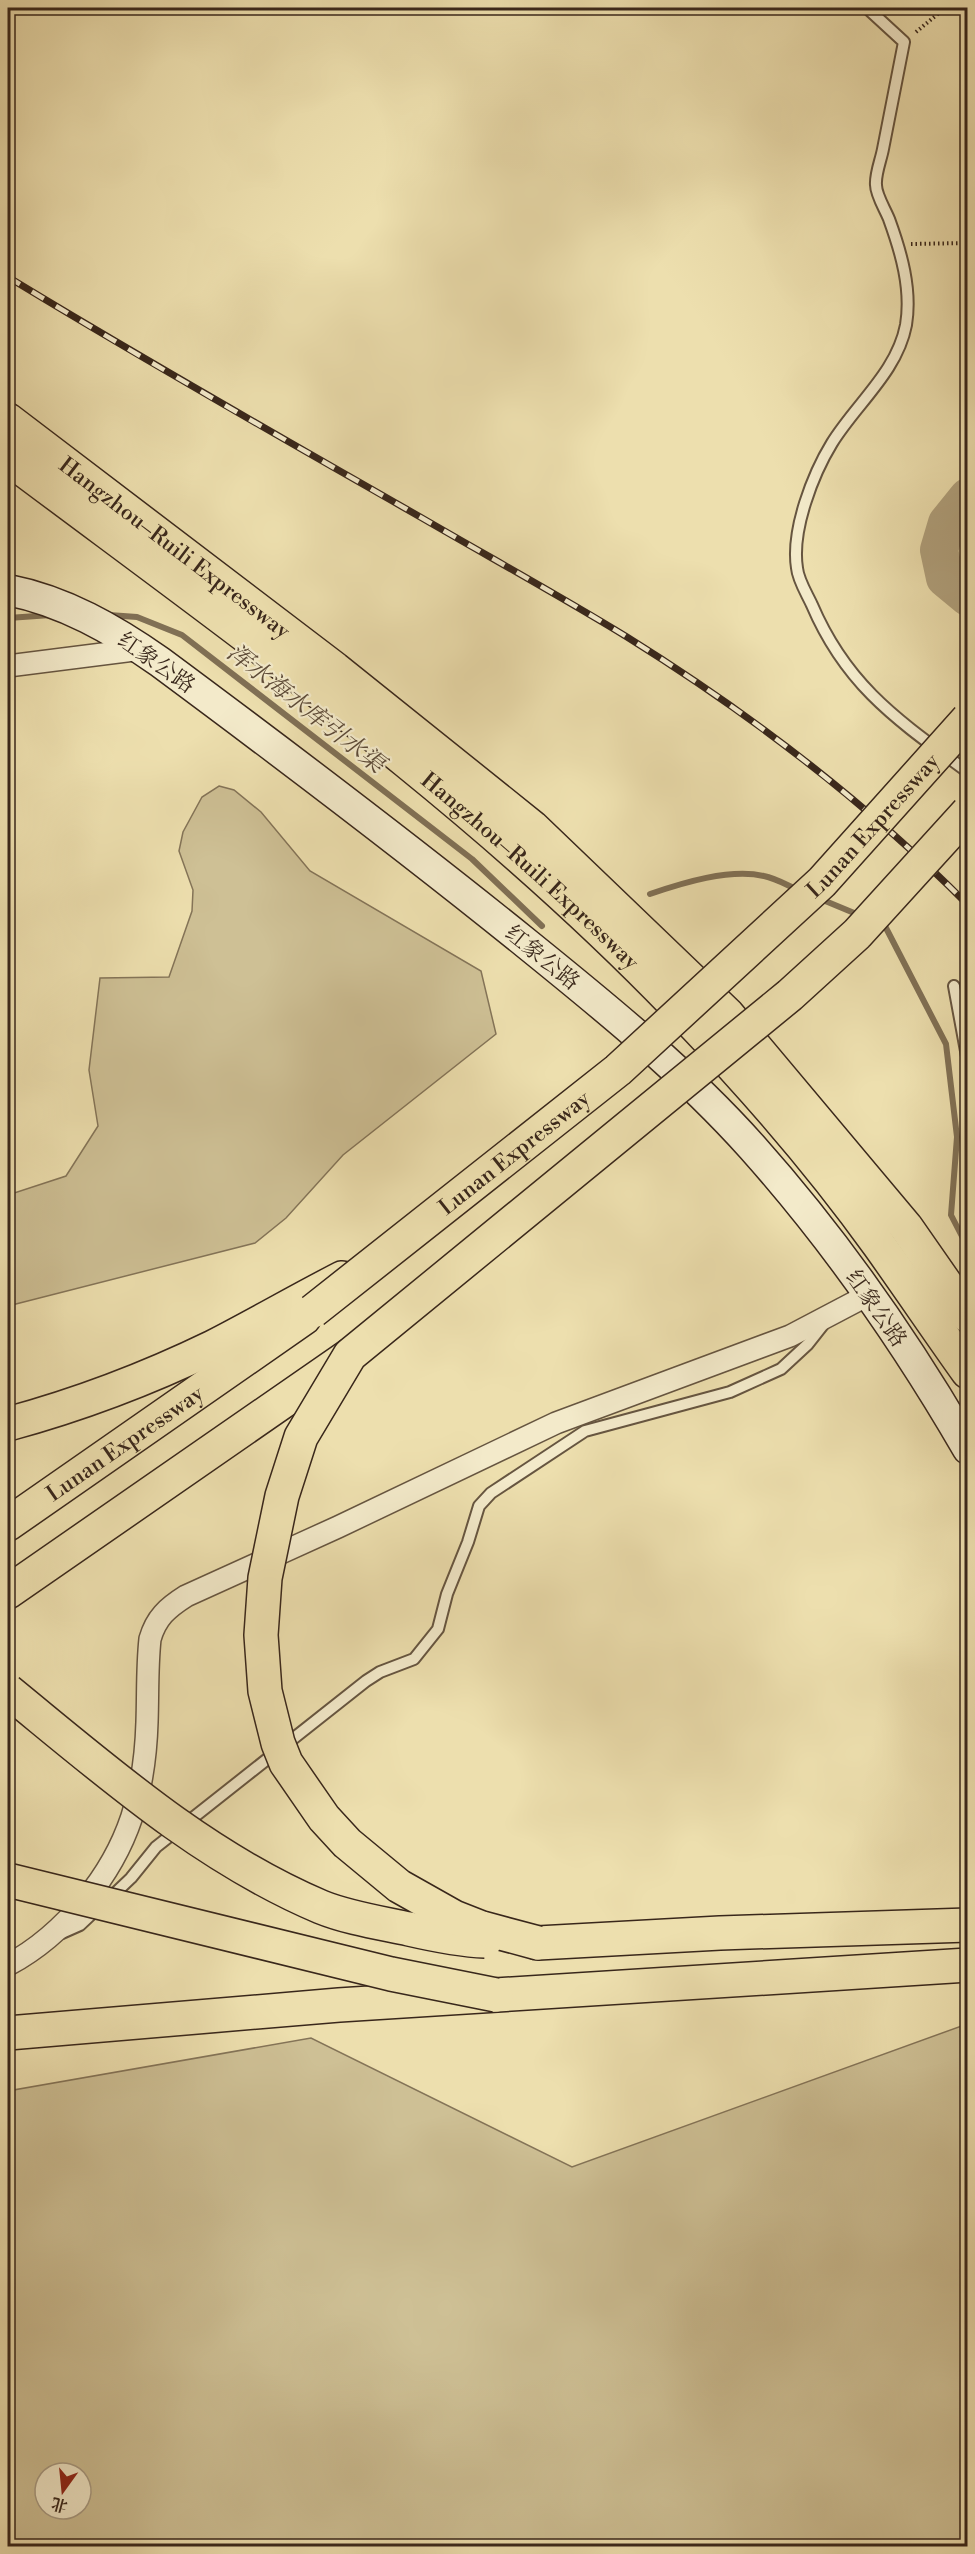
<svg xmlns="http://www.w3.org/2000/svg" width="975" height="2554" viewBox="0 0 975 2554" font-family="'Libre Bodoni','Noto Serif SC',serif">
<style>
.green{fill:#cec095;stroke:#847458;stroke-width:1.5;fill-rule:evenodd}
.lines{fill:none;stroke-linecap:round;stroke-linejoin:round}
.stream{stroke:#807055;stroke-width:6}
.river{stroke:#b0a07c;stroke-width:38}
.lane-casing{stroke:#665540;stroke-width:14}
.street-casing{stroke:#665540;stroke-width:24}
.secondary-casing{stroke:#39271b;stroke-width:33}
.highway-casing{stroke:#39271b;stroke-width:36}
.path{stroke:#39271b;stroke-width:4;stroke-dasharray:1.5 3;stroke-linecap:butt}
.lane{stroke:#f3eaca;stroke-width:10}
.street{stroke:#f3eaca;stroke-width:21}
.secondary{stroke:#f3eaca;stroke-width:30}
.highway{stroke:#eddfae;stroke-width:33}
.rail-casing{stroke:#39271b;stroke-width:7}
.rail{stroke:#f3eaca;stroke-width:4.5;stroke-dasharray:14;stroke-linecap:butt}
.highway-bridge-casing{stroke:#39271b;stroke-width:36;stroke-linecap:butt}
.highway-bridge{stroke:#eddfae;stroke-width:33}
.labels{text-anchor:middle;stroke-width:4.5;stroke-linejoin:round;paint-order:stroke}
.street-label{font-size:22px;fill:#39271b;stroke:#f3eaca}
.water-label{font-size:24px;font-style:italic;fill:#5d4b38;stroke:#f3eaca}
</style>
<rect width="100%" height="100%" fill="#eddfae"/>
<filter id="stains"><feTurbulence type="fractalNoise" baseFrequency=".00333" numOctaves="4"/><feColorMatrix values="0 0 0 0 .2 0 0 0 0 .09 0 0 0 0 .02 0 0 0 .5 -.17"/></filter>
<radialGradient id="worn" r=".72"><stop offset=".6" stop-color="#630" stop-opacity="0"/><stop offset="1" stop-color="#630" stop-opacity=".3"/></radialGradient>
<g class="green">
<path d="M219,786L234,790L261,812L310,871L481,971L496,1034L343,1155L286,1218L255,1243L8,1306V1195L66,1176L98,1126L89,1070L100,978L169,977L192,911L193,890L179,851L183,832L202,797Z"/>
<path d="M967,2024V2546H8V2091L311,2038L572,2167ZM45,2473H81V2509H45Z"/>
</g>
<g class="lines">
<g class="stream">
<path d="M109,615L137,617L182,635L472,859L542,926"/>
<path d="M8,618L51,615"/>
<path d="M650,894C682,883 730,868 764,876C775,878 787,885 798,890"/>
<path d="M818,898L859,915"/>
<path d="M879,924L885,926L946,1044L957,1137L951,1215L968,1248"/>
</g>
<path class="river" d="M968,497L947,523L939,550L945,578L968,597"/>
<g class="lane-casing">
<g id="lane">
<path d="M867,8L904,42C897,78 890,114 883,149C881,160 875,174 876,185C876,195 885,209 889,219C901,252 912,289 906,325C897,372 856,404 832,443C813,474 791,530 797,568C798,580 807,594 812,605C847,687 899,721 968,772"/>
<path d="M954,986L968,1062"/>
<path d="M110,1898L131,1878L156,1847L366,1681L380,1672L414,1659L438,1629L447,1594L468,1542L479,1506L491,1493L585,1431L730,1392L781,1369L808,1344L823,1325"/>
<path d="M62,1933L80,1925L98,1908"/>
</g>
</g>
<g class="street-casing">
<g id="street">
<path d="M8,666L142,649"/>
<path d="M8,1965C38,1949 63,1927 85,1900C129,1847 145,1791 147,1722C148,1694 147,1667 150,1639C156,1618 167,1608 186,1596L338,1527L556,1423L790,1336L868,1295"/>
</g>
</g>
<g class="secondary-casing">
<path id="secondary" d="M8,590C64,601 113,629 160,662C284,754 407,847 527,944C605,1007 685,1072 752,1147C834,1239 906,1342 968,1449"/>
</g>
<g class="highway-casing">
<g id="highway">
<path id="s1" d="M8,420L335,669L532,827L728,1015L906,1227L968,1316"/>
<path id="s2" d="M8,458C241,633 483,803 685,1015C754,1087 821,1164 879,1245C909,1287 938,1330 968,1372"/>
<path d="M8,1424C78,1405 147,1379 213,1347C256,1325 299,1300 342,1278"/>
<path id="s3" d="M8,1524L304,1318"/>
<path d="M8,1592L350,1355"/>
<path d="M538,1943L720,1933L968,1925"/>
<path d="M8,2033L339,2005L968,1965"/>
</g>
</g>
<g class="path">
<path d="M916,32L945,8"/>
<path d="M911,244L968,243"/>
</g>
<use href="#lane" class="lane"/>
<use href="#street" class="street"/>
<use href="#secondary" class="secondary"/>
<use href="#highway" class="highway"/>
<g class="rail-casing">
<path id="rail" d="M8,277C144,360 284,439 422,518C491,558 560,596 627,637C749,713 867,803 968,905"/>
</g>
<use href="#rail" class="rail"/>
<g class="highway-bridge-casing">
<g id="highway-bridge">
<path id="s4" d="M313,1311L618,1070L822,882L968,719"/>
<path d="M8,1691C106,1771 203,1857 321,1907C348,1918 381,1923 409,1929C435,1935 459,1940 485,1941"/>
<path d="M8,1880L391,1974L496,1995"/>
<path d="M538,1943L482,1928L454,1917L399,1886L347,1843L324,1818L286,1763L278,1743L265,1691L261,1635L265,1578L282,1496L301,1437L350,1355L790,995L857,934L968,812"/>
</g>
</g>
<use href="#highway-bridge" class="highway-bridge"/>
</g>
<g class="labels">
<g class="street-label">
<text dy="8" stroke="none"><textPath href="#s1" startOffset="210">Hangzhou–Ruili Expressway</textPath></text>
<text transform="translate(157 662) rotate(35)" y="8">红象公路</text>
<text dy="8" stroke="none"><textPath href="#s4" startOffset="742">Lunan Expressway</textPath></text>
<text dy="8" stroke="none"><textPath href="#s2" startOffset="666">Hangzhou–Ruili Expressway</textPath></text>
<text transform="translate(543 957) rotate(39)" y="8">红象公路</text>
<text dy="8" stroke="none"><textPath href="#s4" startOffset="256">Lunan Expressway</textPath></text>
<text transform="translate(877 1308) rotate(55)" y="8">红象公路</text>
<text dy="8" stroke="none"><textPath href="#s3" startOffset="142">Lunan Expressway</textPath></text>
</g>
<g class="water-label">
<text transform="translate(306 708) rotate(38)" y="8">浑水海水库引水渠</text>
</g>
</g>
<rect width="975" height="2554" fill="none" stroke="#eddfae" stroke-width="30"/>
<rect x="9" y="9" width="957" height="2536" fill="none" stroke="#39271b" stroke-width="3"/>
<rect x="15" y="15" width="945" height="2524" fill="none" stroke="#39271b" stroke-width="1.5"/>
<g transform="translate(63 2491) rotate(195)"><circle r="28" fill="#f3eaca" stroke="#a99c84" stroke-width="1.5"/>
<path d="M0-4.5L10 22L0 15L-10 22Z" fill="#8f2418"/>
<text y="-9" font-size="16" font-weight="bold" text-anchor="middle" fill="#39271b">北</text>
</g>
<rect width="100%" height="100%" filter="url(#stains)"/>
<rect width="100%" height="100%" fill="url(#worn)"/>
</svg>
